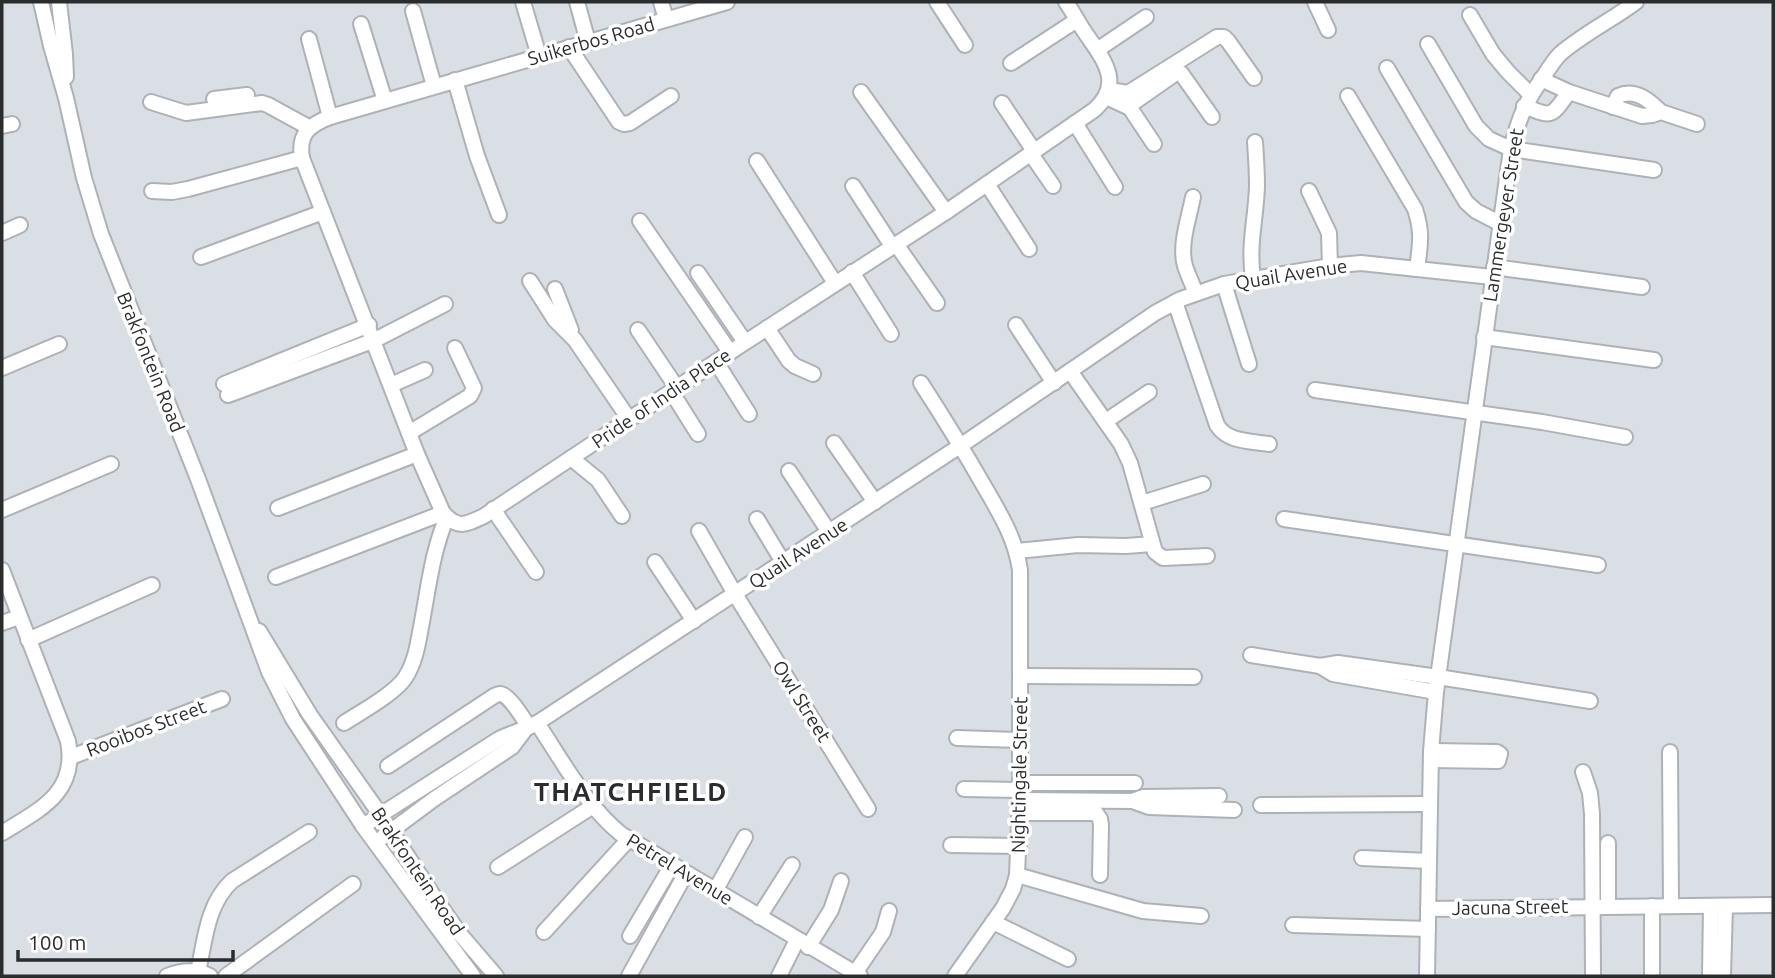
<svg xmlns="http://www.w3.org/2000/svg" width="1775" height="978" viewBox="0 0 1775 978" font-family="Ubuntu,sans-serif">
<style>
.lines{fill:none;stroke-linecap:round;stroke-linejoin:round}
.minor-casing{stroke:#adb1b8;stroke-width:18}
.minor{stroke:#fff;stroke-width:14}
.labels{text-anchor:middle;stroke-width:7;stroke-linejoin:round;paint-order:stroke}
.street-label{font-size:19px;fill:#2a2c2e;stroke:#fff}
.district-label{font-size:26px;font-weight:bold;letter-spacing:2px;fill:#2a2c2e;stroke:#fff}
</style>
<rect width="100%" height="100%" fill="#dadfe6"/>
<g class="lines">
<g class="minor-casing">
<g id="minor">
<path d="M41,2L51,46L66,98L84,178L101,234L198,479L269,672L293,719L363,826L473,976"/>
<path d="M59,2L65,54L66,77"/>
<path d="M523,2L539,56"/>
<path d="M577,2L588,42"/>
<path d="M661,2L666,19"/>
<path d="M727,2L330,117C309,125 298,134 302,158L417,454L443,513C458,529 465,525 484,516L738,347L946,212L1094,110C1124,84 1104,60 1086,34C1079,24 1073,12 1066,2"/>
<path d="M937,2L965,45"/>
<path d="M1315,2L1328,30"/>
<path d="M413,11L434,86"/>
<path d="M1470,15L1493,54L1508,72L1531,95"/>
<path d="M361,24L385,101"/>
<path d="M309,39L330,117"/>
<path d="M1428,44L1476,126L1489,139L1511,149L1654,170"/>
<path d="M569,47L619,122L624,124L630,123L671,96"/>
<path d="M1097,50L1146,17"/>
<path d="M1011,63L1077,20"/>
<path d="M1387,68L1466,202L1476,211L1501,224"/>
<path d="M1541,79L1569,92L1642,116L1652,115L1661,112L1697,124"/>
<path d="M455,80L477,156L499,215"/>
<path d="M1109,90L1128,93L1217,37H1224L1228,41L1254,78"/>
<path d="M861,92L946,212"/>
<path d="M1348,96L1415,209C1423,233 1420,245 1417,269"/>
<path d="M1106,97L1130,108L1154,144"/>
<path d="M214,99L247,95"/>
<path d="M1136,101L1176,73H1181L1212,117"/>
<path d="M151,102L186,113L262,103L268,105L310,128"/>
<path d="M1002,103L1034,151"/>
<path d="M1524,106C1553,118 1551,117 1569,92"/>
<path d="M1613,107L1618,96C1635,88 1649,100 1661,112"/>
<path d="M1075,123L1115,187"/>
<path d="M2,126L12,124"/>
<path d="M1031,154L1053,186"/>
<path d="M757,161L835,283"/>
<path d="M987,184L1029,249"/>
<path d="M853,186L892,246"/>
<path d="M152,191L172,192L188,189L302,158"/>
<path d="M1309,191L1329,233L1330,266"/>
<path d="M1193,197C1189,218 1179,245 1185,266C1188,275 1192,284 1196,293"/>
<path d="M640,221L730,352"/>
<path d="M2,233L20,225"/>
<path d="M896,244L937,303"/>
<path d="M201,257L323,212"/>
<path d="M1494,267L1642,287"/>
<path d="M852,272L891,334"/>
<path d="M698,273L745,342"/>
<path d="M1253,279C1248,244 1256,219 1257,186C1257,171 1256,156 1255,142"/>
<path d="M530,281L555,320L575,340L629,419"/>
<path d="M1224,284L1249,364"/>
<path d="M555,289L571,330"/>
<path d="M1175,302L1217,425C1227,442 1250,441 1269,444"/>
<path d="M1016,325L1054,383"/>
<path d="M767,328L789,361L795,366L813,374"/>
<path d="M638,330L677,388"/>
<path d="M1484,337L1654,360"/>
<path d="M716,362L749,414"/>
<path d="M2,368L59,344"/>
<path d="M1070,371L1121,444L1130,463L1155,552L1163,558L1207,556"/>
<path d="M921,383C943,417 964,451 984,486C1000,514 1015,537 1020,570V800L1017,875L1013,889L1003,908L955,976"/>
<path d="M224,384L369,325"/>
<path d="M391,385L425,370"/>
<path d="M1315,390L1542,422L1625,437"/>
<path d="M671,391L698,434"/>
<path d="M228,395L375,340L445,304"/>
<path d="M1106,421L1149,392"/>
<path d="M409,433L470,396L474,388L455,348"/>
<path d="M834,443L875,502"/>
<path d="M571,458L598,480L622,516"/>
<path d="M789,471L829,532"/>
<path d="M1142,503L1203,484"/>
<path d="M278,508L417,454"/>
<path d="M493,509L536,572"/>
<path d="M2,510L111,464"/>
<path d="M757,519L783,562"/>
<path d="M1284,519L1598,565"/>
<path d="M699,531L735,594L868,809"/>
<path d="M1017,551L1078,545L1126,546L1152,544"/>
<path d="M655,562L694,621"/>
<path d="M2,570L68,741C78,793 39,810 2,833"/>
<path d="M276,577L443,513"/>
<path d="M2,623L19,617"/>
<path d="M259,631L310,715L380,814L438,903L460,934L496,976"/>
<path d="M28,640L152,585"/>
<path d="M1251,655L1320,666L1338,663L1438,677L1590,701"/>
<path d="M1320,666L1333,674L1436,692"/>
<path d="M1021,676L1194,677"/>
<path d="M344,723C361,712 394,694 405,678C415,663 418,644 421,627C428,591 432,551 447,517"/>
<path d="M537,723C562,760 586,806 621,834L860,976"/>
<path d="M957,738L1020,740"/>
<path d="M1670,752L1671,906"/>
<path d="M71,757L222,699"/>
<path d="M1431,760L1498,761L1500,754L1497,752L1431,751"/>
<path d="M388,766L494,696C496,695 498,694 500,694C509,694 524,720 529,727"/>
<path d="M1583,772L1590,793L1592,814L1593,976"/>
<path d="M1020,783H1135"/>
<path d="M964,789L1020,790"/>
<path d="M1020,800L1132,801L1143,797L1219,796"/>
<path d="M1135,802L1149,807L1234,810"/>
<path d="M1261,805L1430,804"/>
<path d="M1020,813H1096L1100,819L1101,825L1100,875"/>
<path d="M363,826L499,739C511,733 524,730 537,723L966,442L1155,313L1181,299L1224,284L1330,266L1361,263L1492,277"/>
<path d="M383,837L434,799L512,747L524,731"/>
<path d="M951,845L1019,846"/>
<path d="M1362,858L1429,861"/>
<path d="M498,867L593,806"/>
<path d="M1017,875L1143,911L1201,916"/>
<path d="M715,891L745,837"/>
<path d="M1608,906V843"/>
<path d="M1428,909L1773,905"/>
<path d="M759,917L792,865"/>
<path d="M993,922L1068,959"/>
<path d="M1293,925L1428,929"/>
<path d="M544,932L629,839"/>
<path d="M630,936L672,865"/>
<path d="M808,947L831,910L841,881"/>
<path d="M198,972C205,940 207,904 232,881L309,832"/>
<path d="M167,976C182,970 196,969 210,976"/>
<path d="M226,976L353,884"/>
<path d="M629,976L686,873"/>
<path d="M779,976L797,940"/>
<path d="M853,976L883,932L889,911"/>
<path d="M1427,976L1431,751L1436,692L1511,149C1519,118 1525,102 1544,76C1549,68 1554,60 1560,54C1583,34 1612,20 1636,2"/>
<path d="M1652,976V906"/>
<path d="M1710,976L1711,906"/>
<path d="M1723,976L1725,906"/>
</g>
</g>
<use href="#minor" class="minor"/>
</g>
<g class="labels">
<g class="street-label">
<text transform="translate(591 41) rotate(-16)" y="7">Suikerbos Road</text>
<text transform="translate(1503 215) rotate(-81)" y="7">Lammergeyer Street</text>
<text transform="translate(1291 274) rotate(-9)" y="7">Quail Avenue</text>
<text transform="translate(151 362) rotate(68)" y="7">Brakfontein Road</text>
<text transform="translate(661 398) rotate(-34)" y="7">Pride of India Place</text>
<text transform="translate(798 553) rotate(-33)" y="7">Quail Avenue</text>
<text transform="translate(802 701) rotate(58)" y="7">Owl Street</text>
<text transform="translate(146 728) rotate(-21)" y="7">Rooibos Street</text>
<text transform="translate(1019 775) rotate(-89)" y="7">Nightingale Street</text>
<text transform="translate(680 869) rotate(31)" y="7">Petrel Avenue</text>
<text transform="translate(418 871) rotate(56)" y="7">Brakfontein Road</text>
<text transform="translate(1510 907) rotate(-1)" y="7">Jacuna Street</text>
</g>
<g class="district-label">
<text x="631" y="801">THATCHFIELD</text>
</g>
</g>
<rect width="1775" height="978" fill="none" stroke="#2a2c2e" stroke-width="7"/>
<path d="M18 950v10h215v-10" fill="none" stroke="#2a2c2e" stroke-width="3.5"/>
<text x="28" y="950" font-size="21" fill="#2a2c2e" stroke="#ffffff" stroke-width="5" paint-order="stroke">100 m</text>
</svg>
